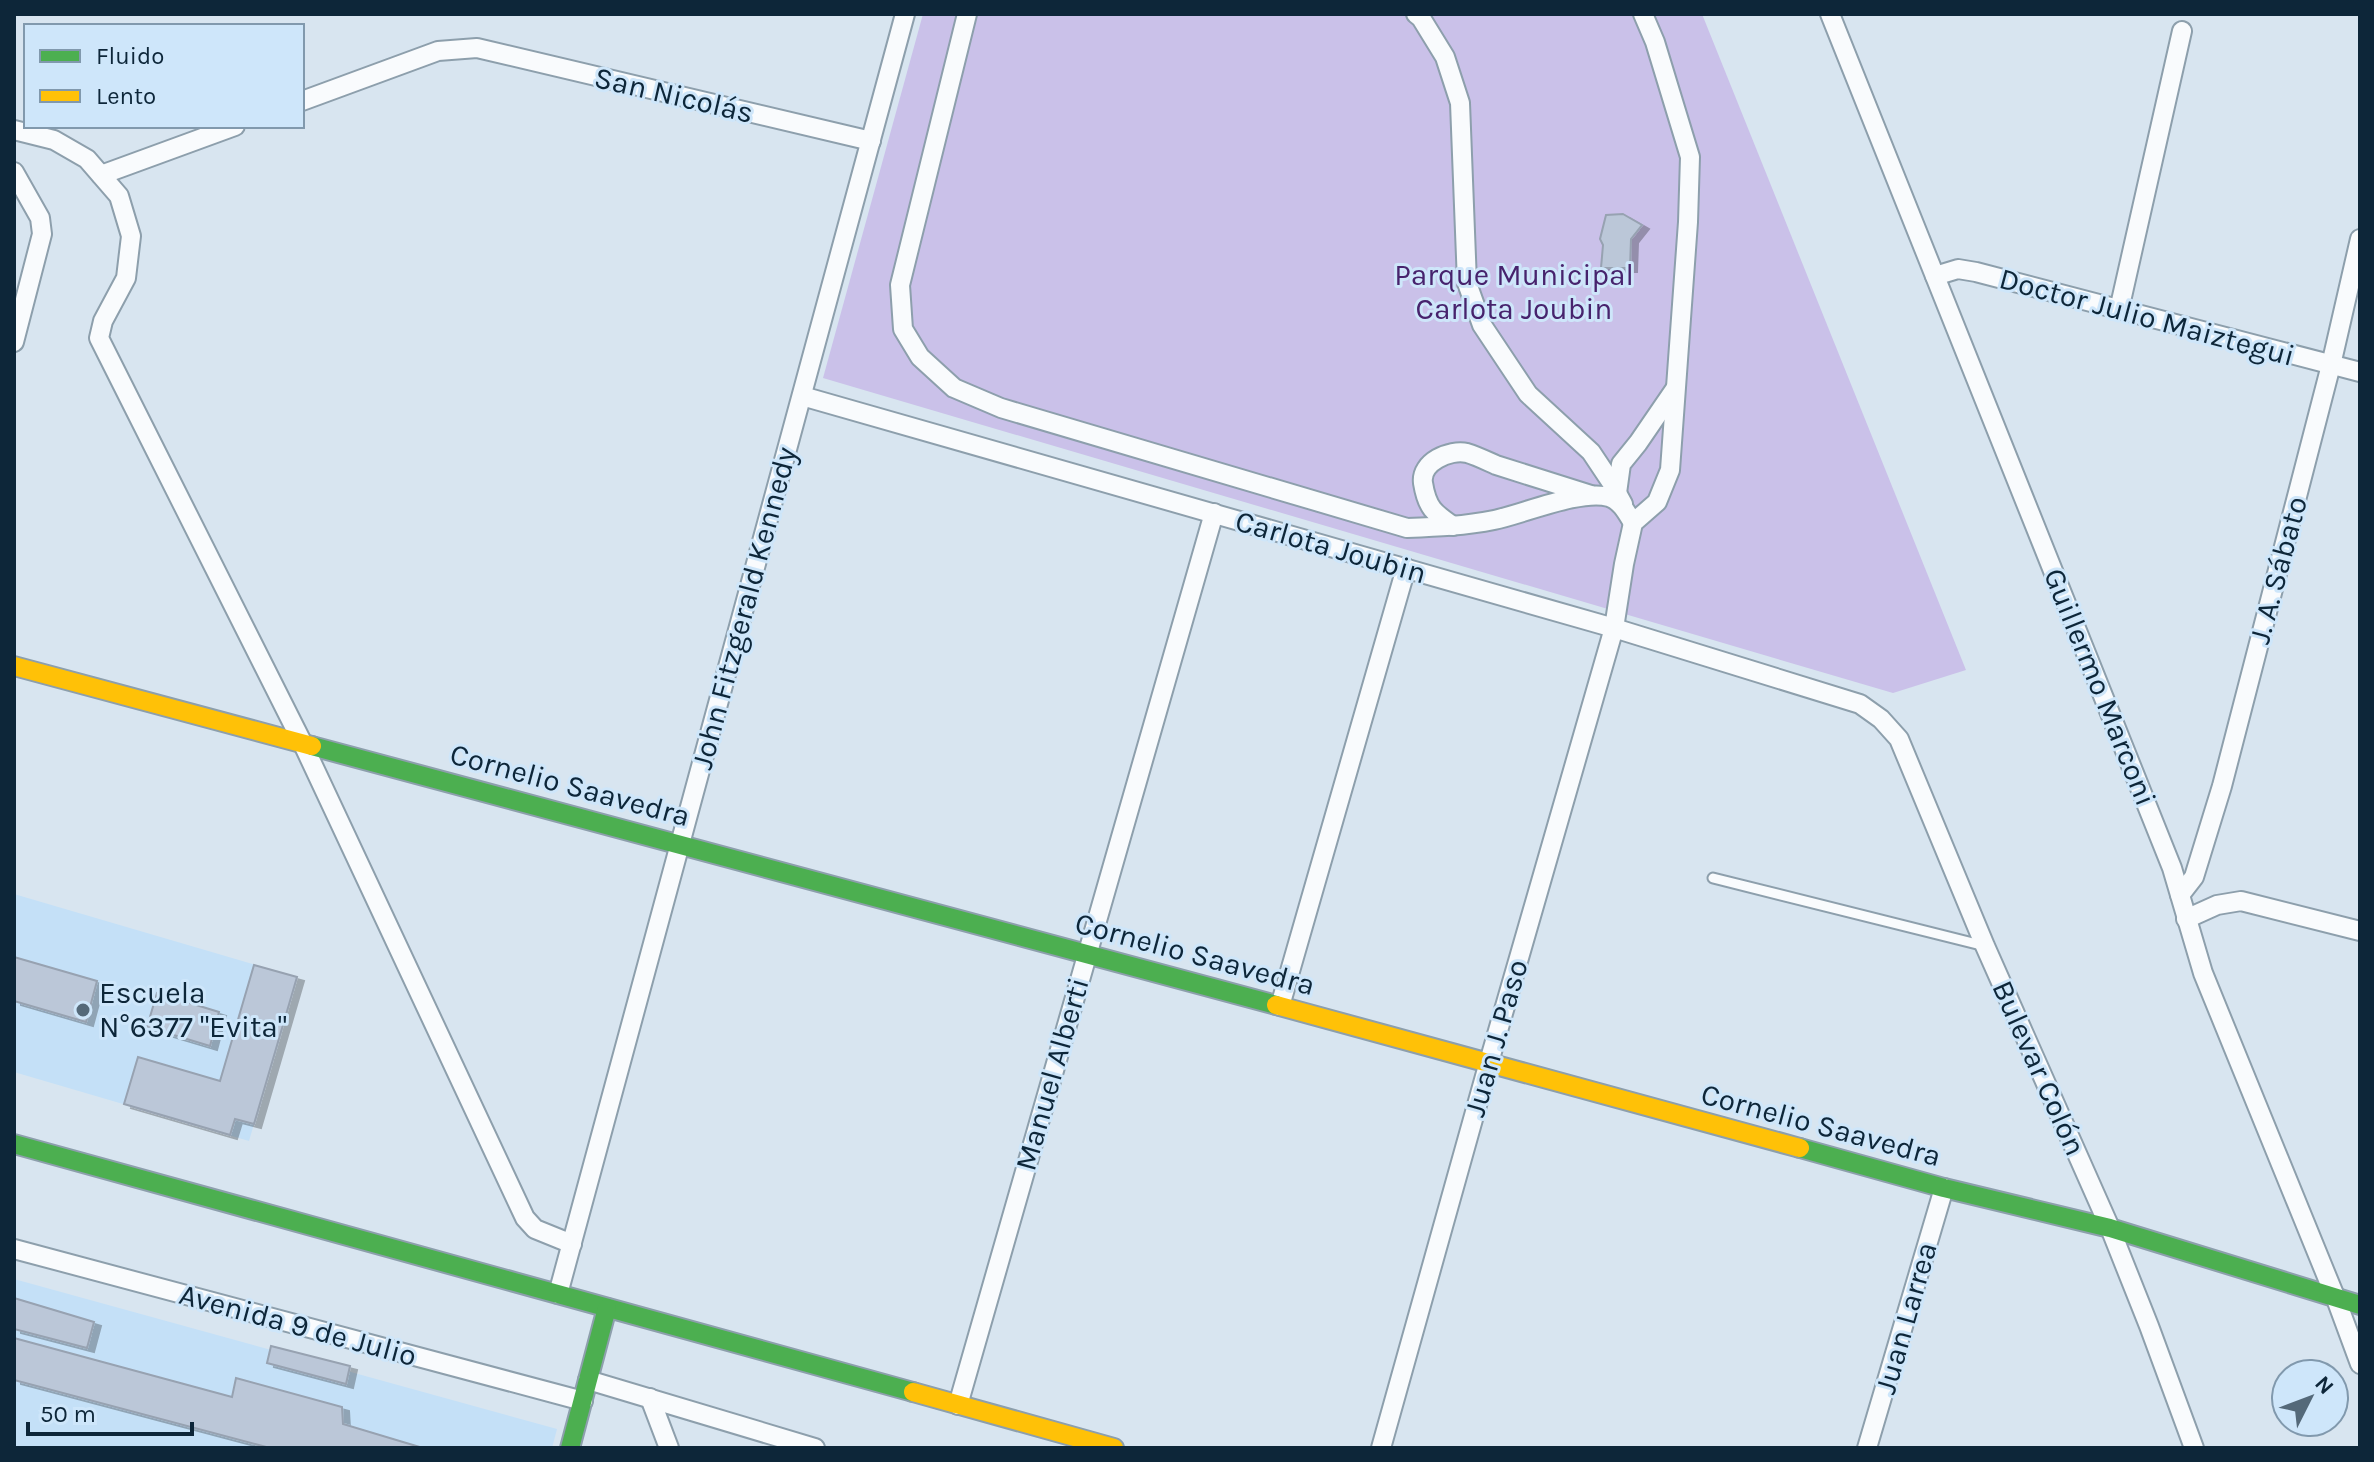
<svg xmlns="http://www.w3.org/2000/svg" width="2374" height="1462" viewBox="0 0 2374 1462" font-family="Karla,sans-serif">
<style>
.built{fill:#c4e0f7}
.forest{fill:#cac1e9}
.building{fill:#bbc7d8;stroke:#97a2b1;stroke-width:2;filter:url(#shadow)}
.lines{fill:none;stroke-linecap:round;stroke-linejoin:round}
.lane-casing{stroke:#8d9fac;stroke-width:13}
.street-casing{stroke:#8d9fac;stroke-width:22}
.fast-casing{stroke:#8d9fac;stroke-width:22}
.slow-casing{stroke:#8d9fac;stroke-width:22}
.lane{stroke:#f9fbfd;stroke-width:9}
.street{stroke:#f9fbfd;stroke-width:18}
.fast{stroke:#4caf50;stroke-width:18}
.slow{stroke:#ffc107;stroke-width:18}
.poi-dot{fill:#546979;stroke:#cee6fa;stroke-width:3}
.labels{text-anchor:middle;stroke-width:6;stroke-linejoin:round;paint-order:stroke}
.street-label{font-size:30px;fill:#0d2639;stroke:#cee6fa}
.park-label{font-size:30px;fill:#47236d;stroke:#cee6fa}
.poi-label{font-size:30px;fill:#0d2639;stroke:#cee6fa;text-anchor:start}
</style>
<defs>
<filter id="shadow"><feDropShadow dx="7" dy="4" stdDeviation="0" flood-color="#0004"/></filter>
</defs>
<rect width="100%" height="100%" fill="#d8e5f0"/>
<g class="built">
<path d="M14,894L297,977L249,1141L14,1072Z"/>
<path d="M14,1279L557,1429L552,1448H14Z"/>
</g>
<path class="forest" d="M923,14H1702L1966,670L1893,693L823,378Z"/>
<g class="building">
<path d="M1623,214L1642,225L1631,239L1630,268H1601L1603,245L1600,239L1606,215Z"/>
<path d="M14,957L97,981L86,1022L14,1001Z"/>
<path d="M254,965L297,977L254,1124L235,1119L230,1135L124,1104L138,1057L220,1081Z"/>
<path d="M157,993L219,1012L210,1046L147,1027Z"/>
<path d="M14,1298L94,1322L87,1348L14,1329Z"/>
<path d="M14,1338L232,1397L236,1378L342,1407L343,1424L423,1448H270L14,1380Z"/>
<path d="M271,1346L350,1366L346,1384L267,1363Z"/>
</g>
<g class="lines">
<g class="lane-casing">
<path id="lane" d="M1713,878L1985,946"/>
</g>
<g class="street-casing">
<g id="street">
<path d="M967,14L900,285L903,329L920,357L954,388L1001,408L1407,528C1436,527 1465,526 1494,520C1523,514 1581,489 1609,497C1621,501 1627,513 1633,523"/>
<path d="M1416,14L1421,18L1445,57L1460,103L1467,283L1482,325L1528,394L1591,452L1611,482L1623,504"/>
<path d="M1830,14L2172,868L2203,973L2336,1299L2360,1364"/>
<path d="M302,101L438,51L477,48L871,141"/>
<path d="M14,130L54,140L87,159L119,196L131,236L126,278L103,321L99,338L302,742L525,1218L535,1229L572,1244"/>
<path d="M14,172L40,218L42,234L14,342"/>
<path d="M101,175L235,126"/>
<path d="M1935,276L1958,269L1976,272L2360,372"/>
<path d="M2119,310L2182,31"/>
<path d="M802,396L1614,628L1860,704L1881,719L1899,739L1985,946L2110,1228L2149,1326L2194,1448"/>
<path d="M1617,493L1621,464L1638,443L1675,389"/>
<path d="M1453,526C1434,513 1427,508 1423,483C1420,462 1450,449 1467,453C1477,456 1487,461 1496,465C1528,475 1559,485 1591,495"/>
<path d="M2180,895L2194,877L2222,786L2331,365L2360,239"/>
<path d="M2186,919L2217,905L2241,901L2360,931"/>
<path d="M1280,1006L1406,568"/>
<path d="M14,1249L583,1401"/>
<path d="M558,1294L905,14"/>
<path d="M588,1380L815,1448"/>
<path d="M650,1398L669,1448"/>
<path d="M958,1405L1214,513"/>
<path d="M1381,1448L1489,1062L1614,628L1624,564L1633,523L1657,502L1670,470L1688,222L1690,157L1655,42L1643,14"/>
<path d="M1867,1448L1944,1188"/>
</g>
</g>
<g class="fast-casing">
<g id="fast">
<path d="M312,746L1276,1005"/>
<path d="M14,1144L913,1392"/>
<path d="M1800,1148L1944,1188L2110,1228L2360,1305"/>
<path d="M570,1448L607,1308"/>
</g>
</g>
<g class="slow-casing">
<g id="slow">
<path d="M14,666L312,746"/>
<path d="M1276,1005L1800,1148"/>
<path d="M913,1392L1114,1448"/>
</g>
</g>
<use href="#lane" class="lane"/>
<use href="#street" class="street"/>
<use href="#fast" class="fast"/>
<use href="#slow" class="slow"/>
</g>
<circle class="poi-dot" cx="83" cy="1010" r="8"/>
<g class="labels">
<g class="street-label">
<text transform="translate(674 95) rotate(13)" y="10">San Nicolás</text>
<text transform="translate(2147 317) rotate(15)" y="10">Doctor Julio Maiztegui</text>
<text transform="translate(1331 547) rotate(16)" y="10">Carlota Joubin</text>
<text transform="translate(2278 570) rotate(-75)" y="10">J. A. Sábato</text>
<text transform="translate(744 608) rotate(-75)" y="10">John Fitzgerald Kennedy</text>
<text transform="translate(2100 687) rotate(68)" y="10">Guillermo Marconi</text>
<text transform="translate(570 785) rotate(15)" y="10">Cornelio Saavedra</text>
<text transform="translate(1195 954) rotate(15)" y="10">Cornelio Saavedra</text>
<text transform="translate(1496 1038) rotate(-74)" y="10">Juan J. Paso</text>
<text transform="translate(2039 1068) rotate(66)" y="10">Bulevar Colón</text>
<text transform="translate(1052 1074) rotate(-74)" y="10">Manuel Alberti</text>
<text transform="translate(1821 1125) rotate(15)" y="10">Cornelio Saavedra</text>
<text transform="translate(1906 1318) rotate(-74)" y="10">Juan Larrea</text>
<text transform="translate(298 1325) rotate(15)" y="10">Avenida 9 de Julio</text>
</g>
<g class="park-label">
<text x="1514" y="285">Parque Municipal<tspan x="1514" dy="34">Carlota Joubin</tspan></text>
</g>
<g class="poi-label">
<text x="99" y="1003">Escuela<tspan x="99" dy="34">N°6377 "Evita"</tspan></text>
</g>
</g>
<rect width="2374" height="1462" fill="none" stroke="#0d2639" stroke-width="32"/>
<rect x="24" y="24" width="280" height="104" fill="#cee6fa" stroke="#8199ad" stroke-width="2"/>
<rect x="40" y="50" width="40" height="12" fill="#4caf50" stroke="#8199ad" stroke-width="2"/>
<text x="96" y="64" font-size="24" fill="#0d2639">Fluido</text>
<rect x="40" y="90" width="40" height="12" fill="#ffc107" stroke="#8199ad" stroke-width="2"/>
<text x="96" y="104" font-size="24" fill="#0d2639">Lento</text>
<g transform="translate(2310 1398) rotate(48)"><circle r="38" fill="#cee6fa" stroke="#8199ad" stroke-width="2"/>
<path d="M0-6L14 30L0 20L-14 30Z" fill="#546979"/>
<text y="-12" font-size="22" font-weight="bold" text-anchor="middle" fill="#0d2639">N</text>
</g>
<path d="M28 1422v12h164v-12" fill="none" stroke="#0d2639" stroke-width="4"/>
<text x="40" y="1422" font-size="24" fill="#0d2639" stroke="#cee6fa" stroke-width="6" paint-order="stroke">50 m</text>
</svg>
